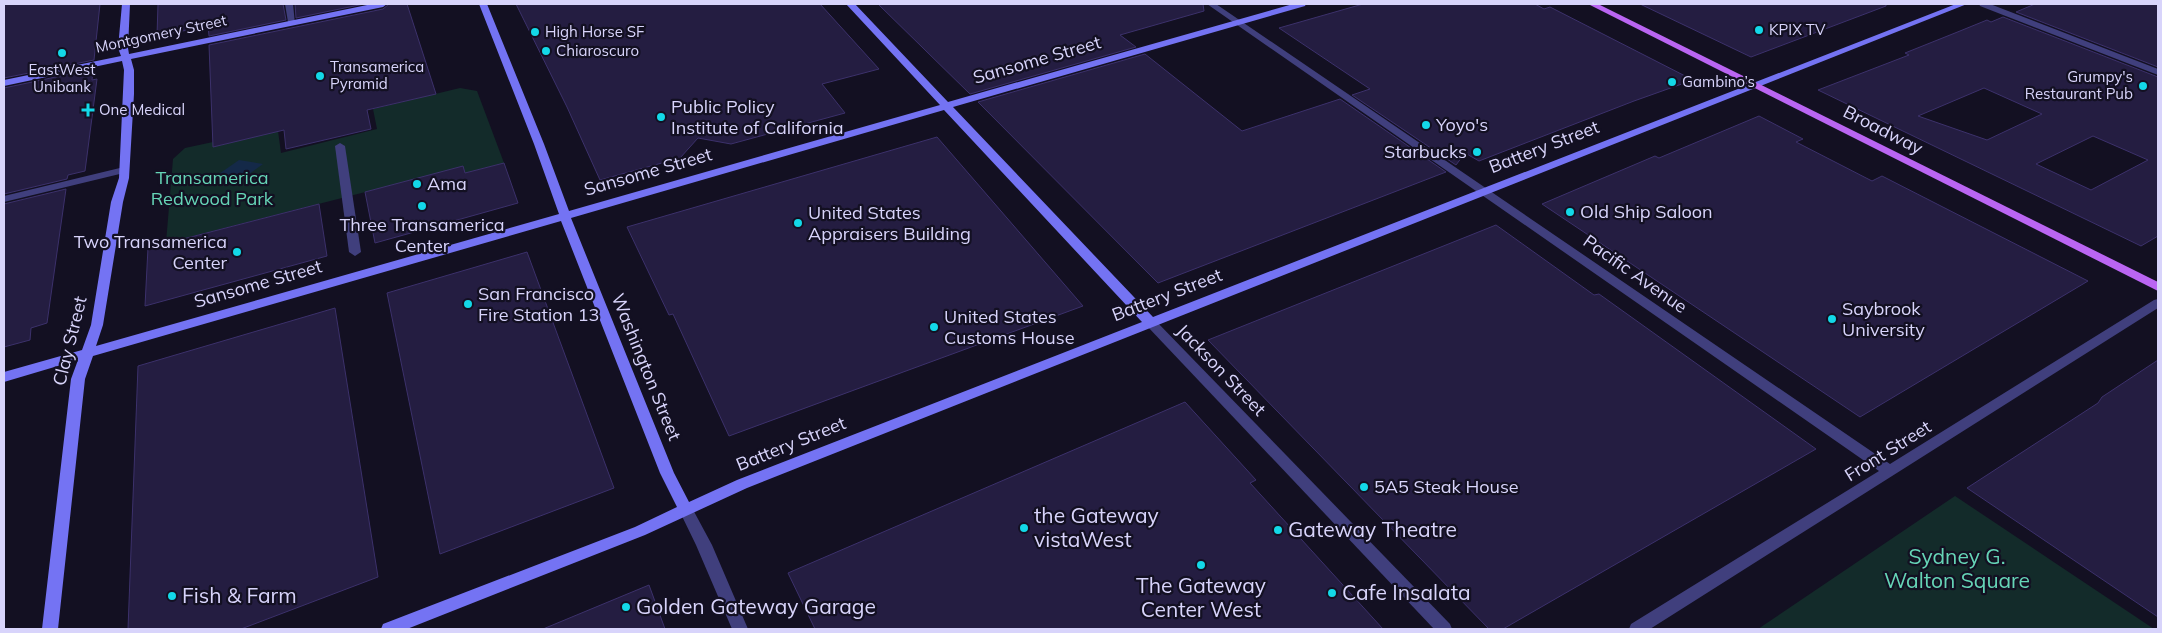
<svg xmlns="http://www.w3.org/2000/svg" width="2162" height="633" viewBox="0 0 2162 633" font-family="Mulish,sans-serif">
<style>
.green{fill:#132b2a}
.water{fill:#142948}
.building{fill:#241d41;stroke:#3c316b;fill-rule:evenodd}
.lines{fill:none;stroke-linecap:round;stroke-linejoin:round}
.street{fill:#403f7d;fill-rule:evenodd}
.secondary{fill:#7473f3;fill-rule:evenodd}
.primary{fill:#ba65f2;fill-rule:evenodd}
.poi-dot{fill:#13d8e8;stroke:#131022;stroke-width:2}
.labels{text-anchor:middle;stroke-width:4.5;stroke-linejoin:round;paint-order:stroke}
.far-poi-label{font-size:15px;fill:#d8d4fb;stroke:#131022;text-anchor:start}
.far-street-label{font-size:15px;fill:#d8d4fb;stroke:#131022}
.street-label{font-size:18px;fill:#d8d4fb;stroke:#131022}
.poi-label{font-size:18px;fill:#d8d4fb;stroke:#131022;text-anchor:start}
.park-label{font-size:18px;fill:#66d5b7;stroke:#131022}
.near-poi-label{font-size:21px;fill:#d8d4fb;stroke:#131022;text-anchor:start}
.near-park-label{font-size:21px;fill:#66d5b7;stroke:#131022}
</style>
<rect width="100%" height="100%" fill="#131022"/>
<g class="green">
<path d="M460,88L477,91L504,163L465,173L463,167L166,243L173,159L185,148L213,142V147L278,131L281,153L377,129L373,109Z"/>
<path d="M1955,496L2154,629H1758Z"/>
</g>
<path class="water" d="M239,160L263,164L241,180L216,176Z"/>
<g class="building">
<path d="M4,4H100L94,60L4,78Z"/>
<path d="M158,4H283L286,20L209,36L208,26L157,36Z"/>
<path d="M295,4H364L296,18Z"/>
<path d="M389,4H407L436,94L367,110L371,129L286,149L284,130L213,147L209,45L383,9Z"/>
<path d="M516,4H820L879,69L822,84L845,113L731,144L698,138L680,158L600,180L567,107Z"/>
<path d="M878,4H1203L1204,11L1120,35L1136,47L970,94Z"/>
<path d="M1363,4H1535L1544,9L1550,7L1693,80L1634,101L1479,161L1465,153L1456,165L1352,95L1370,89L1279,28Z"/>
<path d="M1640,4H1886V6L1751,57Z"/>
<path d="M2035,4H2158V67L2016,12Z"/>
<path d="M2003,17L2158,77V236L2141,246L1818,90L1909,55L1905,53L1960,31L1987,20L1991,22ZM1984,88L2042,114L1987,140L1918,116ZM2093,136L2148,160L2091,190L2036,164Z"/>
<path d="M1145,54L1242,131L1340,99L1446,172L1158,283L978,102Z"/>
<path d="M93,69L92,80L97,79L85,171L68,175L67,179L4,194V88Z"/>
<path d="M1759,116L1803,139L1796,142L1872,181L1882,176L2088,281L1860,417L1542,204L1655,156L1659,158Z"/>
<path d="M937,137L1083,306L729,436L673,314L669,315L627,227Z"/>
<path d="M504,163L518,203L375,243L365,192L463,166L465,173Z"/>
<path d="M66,189L47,323L31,328L30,340L4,347V204Z"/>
<path d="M319,204L327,256L145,306L148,248Z"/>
<path d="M1496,225L1594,295L1599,294L1816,449L1503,629H1489L1208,340Z"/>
<path d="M527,252L614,488L440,554L387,293Z"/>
<path d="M335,308L378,577L241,629H128L138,366Z"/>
<path d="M2158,360V617L1967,488L2078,416L2098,403L2102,397Z"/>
<path d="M1185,402L1256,480L1250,483L1383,629H815L788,573Z"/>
<path d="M649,585L665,629H543Z"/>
</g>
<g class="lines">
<g class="street">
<path d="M285,4H293L295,24L292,25L288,22Z"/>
<path d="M1207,4H1216L1890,464L2154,300L2158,299V308L1650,629H1629L1631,624L1879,471Z"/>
<path d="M1979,4H1990L2158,69V75L1980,6Z"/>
<path d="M340,143L345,146L361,252L355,256L349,252L335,146Z"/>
<path d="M124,167L129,170L128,172L4,202V196Z"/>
<path d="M1151,319L1155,320L1450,624L1452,629H1434L1147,326L1145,323Z"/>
<path d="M686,504L691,506L712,545L748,629H732L696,545L679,510L681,506Z"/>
</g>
<path class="secondary" d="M122,4H130L128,48L129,54L372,4H387L383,7L131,59L134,70V94L129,178L123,202L103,325L96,346L559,214L534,144L479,4H487L544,144L569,211L940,105L846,4H855L948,102L1293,4H1306L1305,6L953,107L1153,317L1956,4H1967L747,488L645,535L407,629H381L383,624L635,527L677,507L660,473L561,221L93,356L85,379L58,629H42L71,379L78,360L4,382V372L82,350L91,325L111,202L119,178L124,70L122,61L4,86V80L121,56L118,48ZM944,110L1142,322L737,480L689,502L674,473L571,218Z"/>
<path class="primary" d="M1588,4H1598L2158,282V291Z"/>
</g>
<g class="poi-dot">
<circle cx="1759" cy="30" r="5"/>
<circle cx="535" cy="32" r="5"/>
<circle cx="546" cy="51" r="5"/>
<circle cx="62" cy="53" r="5"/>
<circle cx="320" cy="76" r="5"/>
<circle cx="1672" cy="82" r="5"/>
<circle cx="2143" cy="86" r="5"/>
<path d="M85.5 102.5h5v5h5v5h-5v5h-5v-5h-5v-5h5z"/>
<circle cx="661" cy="117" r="5"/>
<circle cx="1426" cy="125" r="5"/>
<circle cx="1477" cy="152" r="5"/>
<circle cx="417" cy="184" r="5"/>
<circle cx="422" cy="206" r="5"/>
<circle cx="1570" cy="212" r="5"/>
<circle cx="798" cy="223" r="5"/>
<circle cx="237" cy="252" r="5"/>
<circle cx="468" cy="304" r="5"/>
<circle cx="1832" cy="319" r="5"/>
<circle cx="934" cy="327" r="5"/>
<circle cx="1364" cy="487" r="5"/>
<circle cx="1024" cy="528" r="5"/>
<circle cx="1278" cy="530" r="5"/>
<circle cx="1201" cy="565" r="5"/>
<circle cx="1332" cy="593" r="5"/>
<circle cx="172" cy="596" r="5"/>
<circle cx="626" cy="607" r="5"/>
</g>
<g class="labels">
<g class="far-poi-label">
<text x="1769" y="35">KPIX TV</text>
<text x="545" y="37">High Horse SF</text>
<text x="556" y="56">Chiaroscuro</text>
<text x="330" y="72">Transamerica<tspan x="330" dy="17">Pyramid</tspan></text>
<text x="62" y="75" text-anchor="middle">EastWest<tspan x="62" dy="17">Unibank</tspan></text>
<text x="2133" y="82" text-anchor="end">Grumpy's<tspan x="2133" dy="17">Restaurant Pub</tspan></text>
<text x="1682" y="87">Gambino’s</text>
<text x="99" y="115">One Medical</text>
</g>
<g class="far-street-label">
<text transform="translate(161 34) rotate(-12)" y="5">Montgomery Street</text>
</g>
<g class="street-label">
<text transform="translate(1037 60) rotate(-16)" y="6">Sansome Street</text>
<text transform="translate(1883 130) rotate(27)" y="6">Broadway</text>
<text transform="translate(1544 147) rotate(-21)" y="6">Battery Street</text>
<text transform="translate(648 172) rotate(-16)" y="6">Sansome Street</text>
<text transform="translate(1635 274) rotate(35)" y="6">Pacific Avenue</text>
<text transform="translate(258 284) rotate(-16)" y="6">Sansome Street</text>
<text transform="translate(1167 295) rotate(-21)" y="6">Battery Street</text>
<text transform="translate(70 341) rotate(-76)" y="6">Clay Street</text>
<text transform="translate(646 367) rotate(68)" y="6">Washington Street</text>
<text transform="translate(1221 370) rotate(46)" y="6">Jackson Street</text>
<text transform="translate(791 444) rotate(-22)" y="6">Battery Street</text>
<text transform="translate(1888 451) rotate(-32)" y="6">Front Street</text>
</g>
<g class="poi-label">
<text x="671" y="113">Public Policy<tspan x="671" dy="21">Institute of California</tspan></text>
<text x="1436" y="131">Yoyo's</text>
<text x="1467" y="158" text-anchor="end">Starbucks</text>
<text x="427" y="190">Ama</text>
<text x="1580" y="218">Old Ship Saloon</text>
<text x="808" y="219">United States<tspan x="808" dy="21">Appraisers Building</tspan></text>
<text x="422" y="231" text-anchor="middle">Three Transamerica<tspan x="422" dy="21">Center</tspan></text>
<text x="227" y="248" text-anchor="end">Two Transamerica<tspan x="227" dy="21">Center</tspan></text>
<text x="478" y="300">San Francisco<tspan x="478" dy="21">Fire Station 13</tspan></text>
<text x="1842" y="315">Saybrook<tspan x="1842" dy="21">University</tspan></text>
<text x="944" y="323">United States<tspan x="944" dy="21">Customs House</tspan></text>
<text x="1374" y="493">5A5 Steak House</text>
</g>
<g class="park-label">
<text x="212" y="184">Transamerica<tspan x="212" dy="21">Redwood Park</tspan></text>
</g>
<g class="near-poi-label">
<text x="1034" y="523">the Gateway<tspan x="1034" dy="24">vistaWest</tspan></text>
<text x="1288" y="537">Gateway Theatre</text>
<text x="1201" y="593" text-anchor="middle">The Gateway<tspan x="1201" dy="24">Center West</tspan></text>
<text x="1342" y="600">Cafe Insalata</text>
<text x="182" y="603">Fish &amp; Farm</text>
<text x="636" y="614">Golden Gateway Garage</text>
</g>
<g class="near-park-label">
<text x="1957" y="564">Sydney G.<tspan x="1957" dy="24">Walton Square</tspan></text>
</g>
</g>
<rect width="2162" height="633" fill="none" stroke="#d8d4fb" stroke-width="10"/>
</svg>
